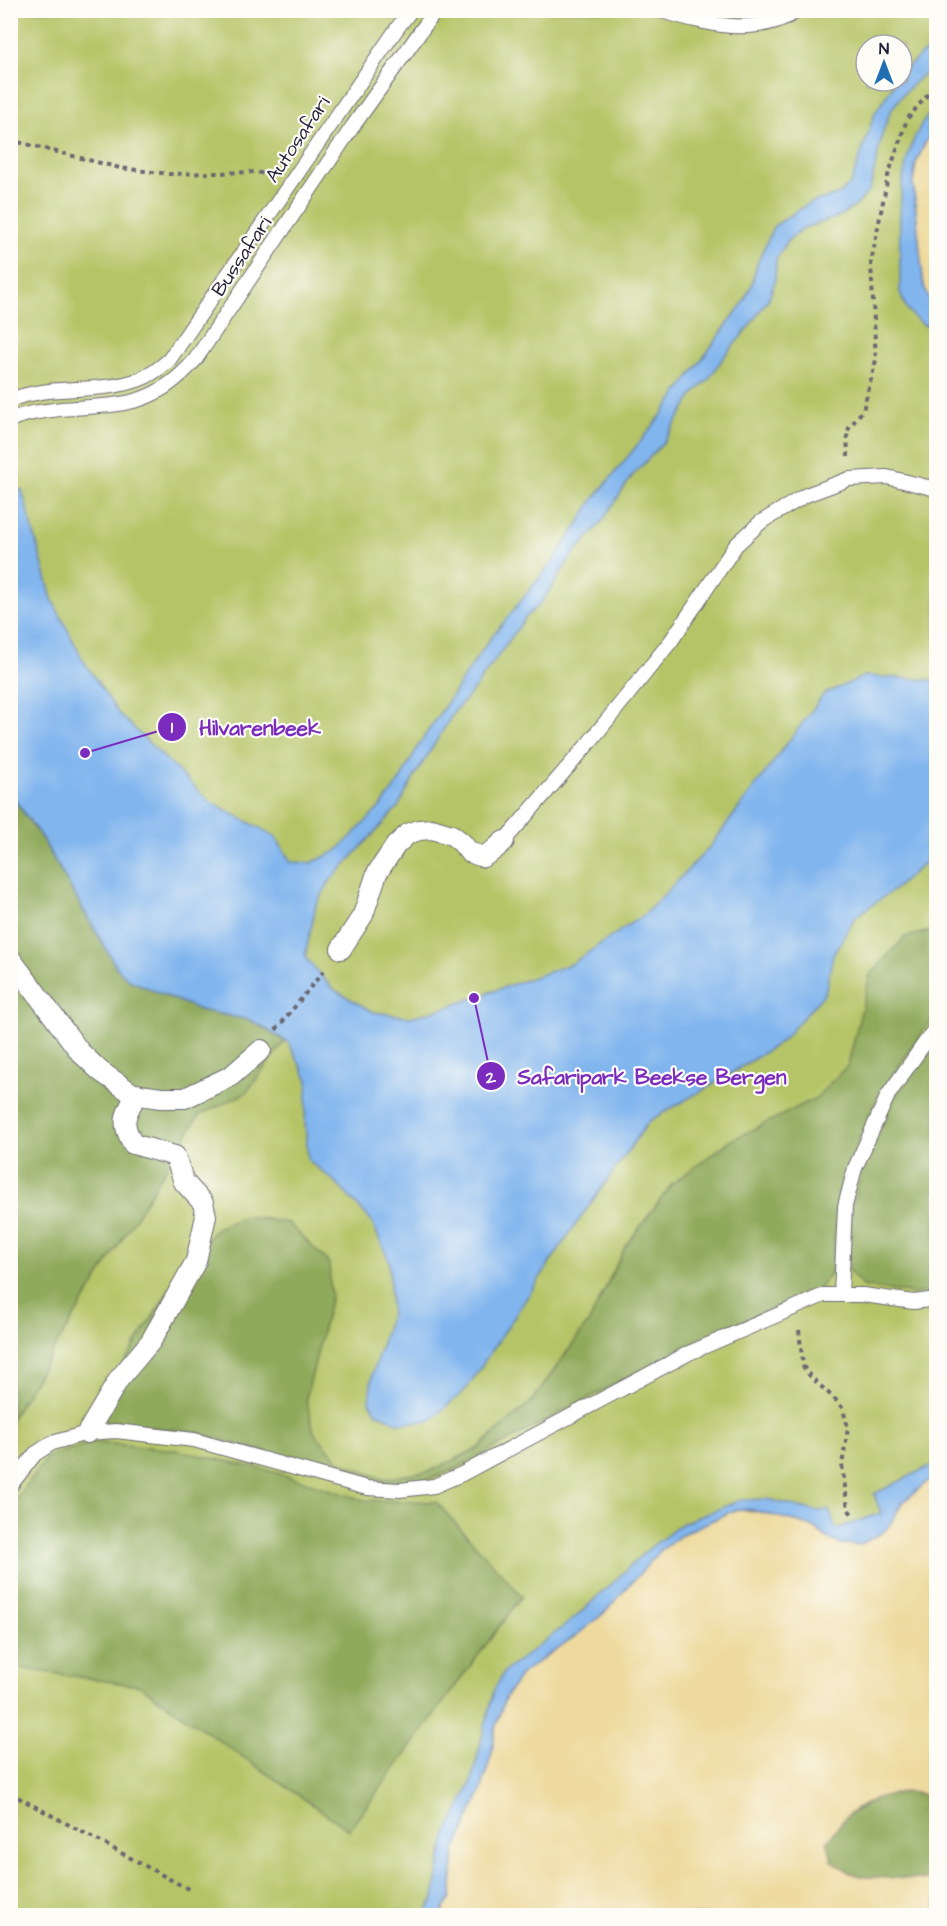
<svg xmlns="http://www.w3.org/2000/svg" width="947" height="1926" viewBox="0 0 947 1926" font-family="'Architects Daughter',sans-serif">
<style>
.green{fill:#b5c466;stroke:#6c7350;stroke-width:1.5;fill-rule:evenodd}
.forest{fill:#90aa5b;stroke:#59664b;stroke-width:1.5}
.sand{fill:#eeda9e;stroke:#887e6c;stroke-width:1.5}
.water{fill:#81b5ee;stroke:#526c94;stroke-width:1.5}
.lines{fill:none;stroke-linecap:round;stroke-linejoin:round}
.service-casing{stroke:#6b6871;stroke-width:16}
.pedestrian-casing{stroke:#6b6871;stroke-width:22}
.path{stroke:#6b6871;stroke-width:4;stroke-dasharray:4.5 4.5;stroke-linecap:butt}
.service{stroke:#fff;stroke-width:14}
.pedestrian{stroke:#fff;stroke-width:20}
.labels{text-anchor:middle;stroke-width:4.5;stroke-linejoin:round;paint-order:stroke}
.street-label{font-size:20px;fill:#22223b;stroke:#fdfcf7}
.leader{fill:none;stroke:#7b2cbf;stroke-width:2}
.callout-dot{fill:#7b2cbf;stroke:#fdfcf7;stroke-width:2}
.mark-label{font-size:18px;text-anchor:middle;font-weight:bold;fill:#fff}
.callout-label{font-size:21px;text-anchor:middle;font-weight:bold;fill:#7b2cbf;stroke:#fdfcf7;stroke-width:4.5;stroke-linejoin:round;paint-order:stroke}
</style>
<rect width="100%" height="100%" fill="#fdfcf7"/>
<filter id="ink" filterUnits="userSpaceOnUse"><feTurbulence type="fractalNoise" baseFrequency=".0167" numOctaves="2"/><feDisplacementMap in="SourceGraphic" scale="12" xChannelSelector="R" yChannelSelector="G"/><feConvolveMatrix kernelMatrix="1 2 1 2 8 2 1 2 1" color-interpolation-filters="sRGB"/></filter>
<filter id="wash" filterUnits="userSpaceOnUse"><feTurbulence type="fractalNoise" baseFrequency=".008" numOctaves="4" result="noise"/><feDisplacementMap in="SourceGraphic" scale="24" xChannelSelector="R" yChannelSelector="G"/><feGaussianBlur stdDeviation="1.35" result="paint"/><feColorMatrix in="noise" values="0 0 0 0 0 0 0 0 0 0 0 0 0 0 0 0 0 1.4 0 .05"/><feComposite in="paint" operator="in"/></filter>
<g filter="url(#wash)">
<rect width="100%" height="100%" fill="#f2ebd4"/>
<path class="green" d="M11,11H936V1915L11,1916ZM866,45H902V81H866Z"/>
<g class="forest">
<path d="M10,794L43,840L117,968L200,1010L250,1020L285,1041L246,1093L199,1115L11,1419Z"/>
<path d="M936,930V1017L927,1026L881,1091L848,1165L837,1205L832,1270L820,1288L686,1346L459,1467L432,1478L400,1483L368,1481L195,1432L117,1423L85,1426L173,1284L216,1228L246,1216L288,1223L329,1263L331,1296L306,1399L314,1432L339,1461L382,1479L430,1471L477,1449L532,1401L590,1320L625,1247L672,1184L730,1141L816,1098L848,1065L870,975L905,937Z"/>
<path d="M936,1039V1291L914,1294L863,1286L848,1270L852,1207L862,1170L894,1099Z"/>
<path d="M93,1442L176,1450L271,1471L363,1500L436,1502L522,1596L349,1830L140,1686L11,1667V1507L47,1457Z"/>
<path d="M910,1792L928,1795L936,1800V1880L865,1877L850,1873L832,1860L827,1841L847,1816L882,1795Z"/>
</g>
<g class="sand">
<path d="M936,126V310L930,302L925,293L919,249L913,182L916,163L925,143Z"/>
<path d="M936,1474V1800C909,1783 872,1796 848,1815C840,1822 834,1833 827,1841L832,1860L850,1873L865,1877L936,1880V1915L441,1916L451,1897L455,1851L480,1794L492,1752L495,1728L505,1698L522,1673L578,1634L603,1614L661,1550L684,1533L737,1509L769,1513L806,1524L815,1528L829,1539L898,1511L901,1504Z"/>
</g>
<g class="water">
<path d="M936,45V65L919,78L902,95L890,112L883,131L870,189L857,205L838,217L803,228L787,241L776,259L775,280L769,298L748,328L723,358L708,380L695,392L663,443L632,476L601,523L572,556L541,603L526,617L471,693L454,712L416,774L398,807L330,881L316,905L305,957L333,989L373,1012L411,1017L448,1007L571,964L646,913L709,848L824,694L865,676L931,680L936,683V853L895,889L855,917L833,955L825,993L782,1041L727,1076L649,1121L567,1237L467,1388L430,1421L399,1423L377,1413L369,1401L372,1376L391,1313L389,1261L371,1220L333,1180L308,1160L305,1120L308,1080L288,1042L250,1020L200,1010L129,980L117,968L43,840L11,794V490H22L52,599L83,660L118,713L210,802L275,836L291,862L311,863L337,851L383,804L400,780L420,743L487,643L553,561L579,523L592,501L660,417L743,303L752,284L757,264L774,226L809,203L840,194L851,183L875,113L896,81H902V73L919,56Z"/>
<path d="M936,107V126L925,143L916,163L913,182L923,280C925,292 928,300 936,310V330C917,324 904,310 900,291C901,234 891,148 936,107Z"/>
<path d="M936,1463V1474L901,1504L889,1526L882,1533L859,1545L840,1544L829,1539L815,1528L806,1524L752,1510L737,1509L684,1533L661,1550L603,1614L578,1634L522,1673L505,1698L495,1728L492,1752L480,1794L455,1851L451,1897L441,1915H424L434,1899L441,1857L448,1831L471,1783L494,1690L504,1672L576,1617L646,1551L683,1523L741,1500L767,1499L816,1511L829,1510L836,1529L881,1513L874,1494Z"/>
</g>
</g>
<g filter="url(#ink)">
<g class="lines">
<g class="service-casing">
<g id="service">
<path d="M658,10C704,23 755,39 799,10"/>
<path d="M10,400C50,384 97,394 138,380C150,376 160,368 169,360L398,27L411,10"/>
<path d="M10,420C26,413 44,411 61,409C120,404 152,409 195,360L353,126L436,10"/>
<path d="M504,841L588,744L671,641L736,545L761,522L806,495L849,479L887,477L936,489"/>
<path d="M841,1294L845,1206L855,1168L888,1095L936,1027"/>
<path d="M10,1486L35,1454L52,1443L87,1433L116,1431L194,1440L367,1488L400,1490L434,1486L462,1474L689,1353L824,1295H863L914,1302L936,1299"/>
</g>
</g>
<g class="pedestrian-casing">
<g id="pedestrian">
<path d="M341,949L363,915L377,873L396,845L408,834L419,830L432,829L452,835L462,843L469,852L483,857L494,850L504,841"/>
<path d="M10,958L80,1052L100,1071L133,1094L161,1098H185L231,1076L261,1050"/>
<path d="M87,1433L119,1379L151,1341L196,1261L206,1216L203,1203L184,1182L175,1156L133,1144C120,1121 125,1116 137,1094"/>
</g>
</g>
<g class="path">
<path d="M10,140L120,168L169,174L257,172L267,175"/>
<path d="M848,457L847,431L863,410L876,360L871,263L888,176L907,119L936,85"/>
<path d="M276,1030L326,968"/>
<path d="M799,1330L803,1366L810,1376L838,1402L843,1409L848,1428L842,1465L848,1509L852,1514"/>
<path d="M10,1793L190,1890"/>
</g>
<use href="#service" class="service"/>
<use href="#pedestrian" class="pedestrian"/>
</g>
</g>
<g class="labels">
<g class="street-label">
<text transform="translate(297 139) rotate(-56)" y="7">Autosafari</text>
<text transform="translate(241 256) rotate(-56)" y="7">Bussafari</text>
</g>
</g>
<path class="leader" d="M85 753L172 727M474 998L491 1076"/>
<g class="callout-dot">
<circle cx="85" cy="753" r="6"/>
<circle cx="474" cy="998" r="6"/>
<circle cx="172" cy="727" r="15"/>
<circle cx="491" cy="1076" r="15"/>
</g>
<g class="mark-label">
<text x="172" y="733">1</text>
<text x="491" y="1083">2</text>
</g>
<g class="callout-label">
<text x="260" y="735">Hilvarenbeek</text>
<text x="652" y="1084">Safaripark Beekse Bergen</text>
</g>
<rect width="947" height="1926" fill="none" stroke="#fdfcf7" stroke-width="36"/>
<g transform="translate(884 63)"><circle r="28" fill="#fdfcf7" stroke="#a5a5ac" stroke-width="1.5"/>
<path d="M0-4.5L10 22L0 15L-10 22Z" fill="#1f6fb2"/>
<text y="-9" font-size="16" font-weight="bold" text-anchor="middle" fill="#22223b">N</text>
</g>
</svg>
